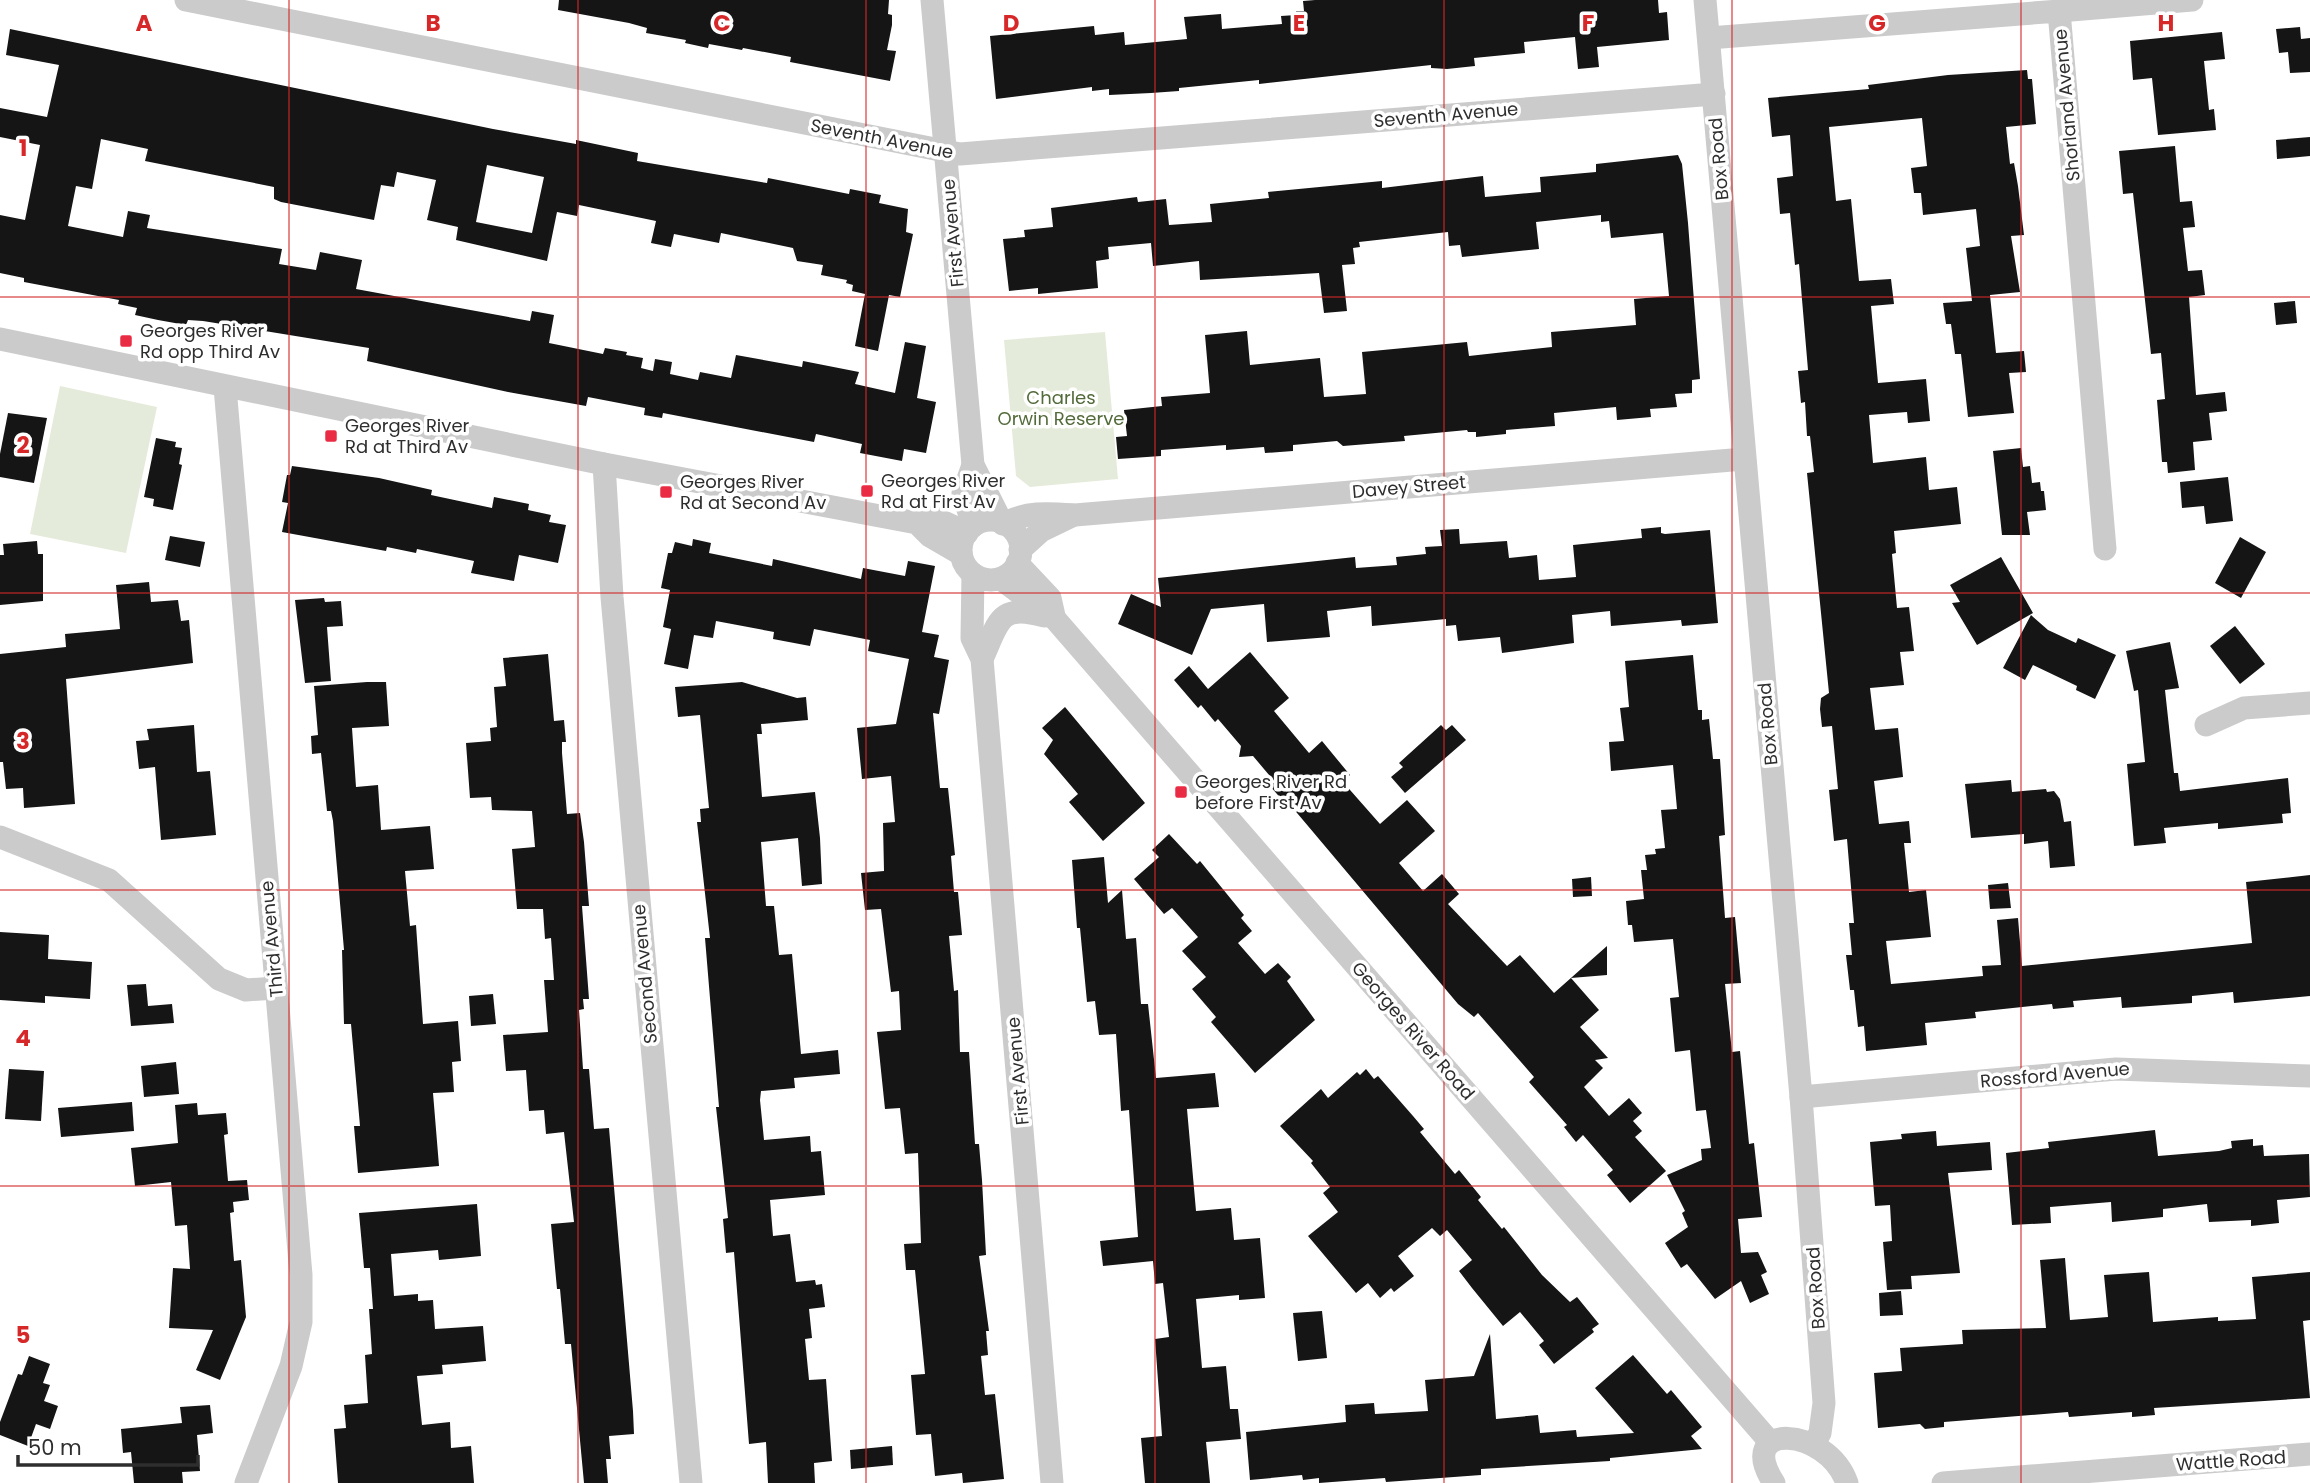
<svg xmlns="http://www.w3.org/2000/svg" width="2310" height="1483" viewBox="0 0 2310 1483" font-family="Poppins,sans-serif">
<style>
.green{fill:#e5ebdb}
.building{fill:#151515;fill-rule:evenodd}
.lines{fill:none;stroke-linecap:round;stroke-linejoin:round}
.minor{stroke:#cbcbcb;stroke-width:23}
.grid{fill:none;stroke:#d62828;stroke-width:2;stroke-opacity:0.55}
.poi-dot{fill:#e92c43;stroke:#fff;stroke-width:2.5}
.labels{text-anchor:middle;stroke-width:7;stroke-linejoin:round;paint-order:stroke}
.street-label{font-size:18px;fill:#2e2e2e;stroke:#fff}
.poi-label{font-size:18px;fill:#2e2e2e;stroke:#fff;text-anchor:start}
.park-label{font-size:18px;fill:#536a3a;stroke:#fff}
.grid-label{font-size:23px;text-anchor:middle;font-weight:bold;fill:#d62828;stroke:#fff;stroke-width:7;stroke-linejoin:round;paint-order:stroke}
</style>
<rect width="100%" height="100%" fill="#fff"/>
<g class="green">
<path d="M1105,332L1118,479L1030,487L1016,476L1004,340Z"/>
<path d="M60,386L157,407L126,553L30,534Z"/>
</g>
<g class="building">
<path d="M559,0H889L888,14L892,15V25L887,50L896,51L890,81L790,62L791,57L743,48L742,50L709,44L708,48L685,43L686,40L646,33L647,28L629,23L558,10Z"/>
<path d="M1315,0H1658L1659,13L1667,12L1669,40L1597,47L1599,67L1578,69L1575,37L1524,42L1525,53L1474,58L1475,66L1447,69L1431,68V65L1259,84V80L1179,88V91L1151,93L1109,95V89L1092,91V87L996,99L990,36L1094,26L1095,35L1124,32L1125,45L1187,39L1184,17L1221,14L1222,29L1282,24L1281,16L1296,15V11H1304L1303,1Z"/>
<path d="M2300,27L2301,39L2310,38V72L2290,73L2288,52L2279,53L2276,29Z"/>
<path d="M10,29L493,129L576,144V140L638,153L637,161L767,183L768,178L849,194L850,189L881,195L879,203L908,209L906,232L913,234L900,297L889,295L878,351L855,346L865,294L852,291L853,285L846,283L847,280L821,275L823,265L797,261L793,248L721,233L719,243L674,234L671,247L651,243L656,221L579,205L577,216L557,212L547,261L456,240L458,227L427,220L436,180L397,172L394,187L381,185L374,220L281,202L274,199V187L145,161L148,149L101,139L92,189L76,186L68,226L123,237L128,211L150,215L147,228L282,249L279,264L316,270L320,252L362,260L356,289L530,321L532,311L554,315L549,343L603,354L605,348L627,352L626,355L643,358L641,368L653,371L655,359L672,362L670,374L698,380L700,372L731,378L736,355L802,367L803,361L859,372L855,384L895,393L905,342L926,346L917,398L936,402L926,453L904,449L902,461L860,453L862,444L816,434L814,442L663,413L662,418L644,415L645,408L588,397L586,406L508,392L367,361L369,348L203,321L188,320L186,325L158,320L135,315L137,308L118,304L119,300L24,282V278L0,273V215L25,220L40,145L0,137V108L47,117L59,65L6,55ZM487,165L544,177L532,233L476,222Z"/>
<path d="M2222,32L2225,59L2204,61L2209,110L2214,109L2216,130L2158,135L2152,78L2133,80L2130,41Z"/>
<path d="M2027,70L2028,79H2032L2036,124L2006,127L2010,164L2014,163L2018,186L2024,235L2011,236L2020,292L1990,295L1996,353L2024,351L2026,372L2009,373L2014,413L1968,417L1961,354H1955L1951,324H1946L1943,303L1972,301L1966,248L1980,246L1976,209L1923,215L1921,193H1914L1911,168L1927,166L1922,118L1829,127L1836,201L1851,199L1859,281L1891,279L1894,304L1871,306L1878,383L1926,379L1930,421L1908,423L1907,412L1869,415L1873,463L1926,457L1929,490L1957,487L1961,524L1894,531L1896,553L1892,554L1897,608L1909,607L1914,651L1900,652L1904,685L1870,688L1875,730L1898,728L1903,777L1874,781L1879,824L1909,821L1911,843H1904L1909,892L1926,890L1931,937L1886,941L1891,984L1983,976L1982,966L2001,965L1997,920L2018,918L2022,966L2252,943L2246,882L2310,875V996L2234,1003L2233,992L2192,996V1003L2122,1008L2121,997L2073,1001L2074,1007L2053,1009L2052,1004L1975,1012L1976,1018L1925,1023L1927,1045L1866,1051L1864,1026L1858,1027L1854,990H1850L1846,955H1852L1849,923H1854L1847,839L1834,841L1829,790L1838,789L1832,726L1822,727L1820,709L1821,698L1829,693L1807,473L1814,472L1810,436H1807L1805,402L1801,403L1798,371L1808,370L1799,264L1795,265L1790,213L1780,214L1777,178L1793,176L1790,135L1772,137L1768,98L1869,89L1868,85L1948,75Z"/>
<path d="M2310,137V156L2277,159L2276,140Z"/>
<path d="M2175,146L2180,202L2192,201L2195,227L2183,228L2188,271L2202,270L2205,295L2189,297L2196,395L2225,392L2227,411L2209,413L2212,440L2193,442L2195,470L2168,473L2167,462H2162L2157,400L2165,399L2161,353L2151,354L2133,193L2123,194L2119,151Z"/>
<path d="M1678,155L1682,164L1688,223L1700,379L1692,380V393L1675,394L1677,407L1650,409L1651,417L1617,420L1616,407L1554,413L1555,426L1506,430V434L1476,437V432H1468L1467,430L1404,436L1405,441L1343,446L1337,441L1293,445V451L1265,453L1264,447L1226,450V445L1161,450V456L1118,459L1116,437L1127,436L1124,410L1162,406L1161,397L1210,393L1205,335L1247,331L1250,365L1320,358L1324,397L1366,394L1362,352L1467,342L1469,356L1505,352L1552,347L1551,332L1636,325L1634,299L1669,296L1663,233L1611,238L1609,221L1601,222V215L1536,222L1539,249L1462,257L1460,245L1449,246L1448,232L1359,242L1360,247L1353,248L1355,264L1342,265L1347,311L1324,313L1319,273L1200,280L1199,261L1153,266L1151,243L1108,247L1109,259L1096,261L1098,288L1038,294V288L1009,291L1003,239L1025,237L1024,230L1053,227L1051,208L1137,197L1138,202L1166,199L1169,225L1212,222L1210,204L1269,198L1268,192L1382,181V188L1483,176L1485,197L1541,192L1540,177L1596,172V164Z"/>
<path d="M2295,301L2297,323L2276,325L2274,303Z"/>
<path d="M8,413L47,418L34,483L0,477V454Z"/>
<path d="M156,438L176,442L175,447L182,448L179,464L182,465L173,510L153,506L154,499L144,497Z"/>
<path d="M2021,448L2023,467L2030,466L2032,483L2040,482L2041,491H2044L2046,510L2027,512L2030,535H2002L1993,451Z"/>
<path d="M292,466L379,478L432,490L431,495L492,508L494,497L529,504L528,510L551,515L549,522L566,525L558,563L519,555L514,581L471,573L474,561L417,549L416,553L387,547L386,551L282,532L288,503L282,502L287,475H290Z"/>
<path d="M2228,477L2233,521L2206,524L2204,506L2182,508L2180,482Z"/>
<path d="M1661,527V533L1665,534L1710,530L1718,623L1682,626L1681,620L1611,626L1610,611L1572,615L1574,643L1502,653L1500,637L1458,641L1456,625L1446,626V619L1372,626L1371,606L1327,611L1330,637L1267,642L1264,604L1211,609L1192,655L1118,624L1131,594L1161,607L1158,578L1355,557L1356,568L1397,565L1396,557L1426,554L1425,547L1442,546L1440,530L1459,529L1460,544L1507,541L1509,558L1537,555L1539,580L1576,577L1573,545L1642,538L1641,529Z"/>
<path d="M170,536L205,542L200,567L165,560Z"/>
<path d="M2240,537L2266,552L2241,598L2215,583Z"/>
<path d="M693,539L711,543L709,553L772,566L773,559L861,579L863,568L905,576L908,561L935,566L922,632L939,635L934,657L949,660L939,714L933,713L940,788H948L955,855L951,856L954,892H958L962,935L949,936L954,991L958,990L960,1052H969L975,1144H979L982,1180L986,1255L979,1256L989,1331H986L988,1355L981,1356L985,1395L995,1394L1004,1479L963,1483L962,1473L935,1476L931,1434L916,1435L911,1375L925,1374L915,1270H906L904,1244L921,1243L918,1153L905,1154L900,1108L885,1109L877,1032L901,1030L899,991L891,992L881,909L865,910L861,873L884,871L883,823L895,822L891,776L862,779L857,728L896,724L909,659L868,651L870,640L814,629L810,646L773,639L774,632L716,621L713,638L694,635L688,669L664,664L671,629L663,627L670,590L661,588L668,553H672L675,542L692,546Z"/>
<path d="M37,541L38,554H43V601L0,605V555H4L3,544Z"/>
<path d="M2001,557L2033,613L1977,645L1952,603L1960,602L1950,585Z"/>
<path d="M149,582L151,602L178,600L181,621L189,620L193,663L66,679L75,804L24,808L23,788L6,789L3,762H0V654L66,647L65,634L120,629L116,585Z"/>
<path d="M324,598L325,602L341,601L343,626L327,627L331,681L305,683L295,600Z"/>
<path d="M2031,615L2048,630L2076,643L2078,638L2116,655L2095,699L2076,690L2077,686L2033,665L2025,680L2003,668Z"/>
<path d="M2235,626L2265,664L2240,684L2210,646Z"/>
<path d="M2170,642L2179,688L2165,690L2174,773H2178L2180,791L2288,778L2291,813L2282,814L2283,823L2218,829V823L2164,828L2166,843L2134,846L2127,764L2145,762L2138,690L2134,691L2126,651Z"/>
<path d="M1250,652L1289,698L1274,711L1309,753L1322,741L1350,775L1343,782L1380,824L1407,800L1435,831L1399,863L1423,891L1442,874L1459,894L1448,904L1507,966L1520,955L1554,993L1607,946V975L1571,978L1599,1010L1580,1027L1608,1058L1595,1060L1603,1068L1584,1087L1609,1116L1629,1098L1642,1113L1633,1121L1642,1131L1635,1137L1666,1171L1630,1203L1607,1175L1613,1170L1583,1135L1576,1142L1564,1127L1567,1125L1529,1082L1534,1077L1478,1013L1474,1017L1458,1004L1292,807L1290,809L1270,786L1275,782L1253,756L1239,757L1241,746L1218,719L1215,722L1201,705L1198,708L1174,680L1189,666L1208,689Z"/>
<path d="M548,654L554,721L564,720L566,742H562V753L567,814L580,813L584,842L589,906H582L589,999H583L584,1009L579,1010L583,1069H589L594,1129L609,1128L633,1411L634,1434L609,1436L611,1459H606L608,1483H584L571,1344H565L560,1289H557L551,1224L574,1222L564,1132L546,1134L544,1110L529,1111L526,1070L506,1071L503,1035L548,1032L544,980H554L551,938L545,939L543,909H517L512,849L535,847L532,811L492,810L491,797L470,798L466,743L491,741L490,728L497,727L494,687L506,686L503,658Z"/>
<path d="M1693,655L1698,710H1702V720L1709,719L1713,759H1720L1725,835L1719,836L1725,918L1735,917L1741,983L1725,984L1732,1052L1740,1051L1749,1144L1754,1143L1762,1217L1738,1219L1741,1253L1758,1252L1767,1272L1761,1275L1769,1294L1750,1303L1741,1281L1715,1299L1687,1264L1681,1268L1665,1243L1688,1227L1682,1213L1685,1211L1667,1175L1702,1160L1701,1149L1711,1148L1706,1110L1696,1111L1690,1050L1675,1052L1670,998L1679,997L1673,939L1634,942L1632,925H1628L1626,901L1644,899L1641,870H1647L1645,855L1656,854L1655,849L1665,848L1661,810L1677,809L1673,765L1611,771L1609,742L1624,741L1620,708L1629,707L1625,661Z"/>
<path d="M367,682H386L389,726L352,728L356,787L378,785L381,830L430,826L434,869L405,871L410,926L416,925L423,1024L458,1021L461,1061L452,1062L454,1092L433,1093L439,1166L358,1173L354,1126H360L351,1024H344L342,950H344L333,821L331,811H327L321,753L312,754L311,736L318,735L314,686Z"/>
<path d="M742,682L797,698L806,697L808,720L761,724L762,734H757L762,797L815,792L820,838L822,884L802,886L798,838L761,842L766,906H774L779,955L792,954L801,1054L838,1050L840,1074L794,1078L795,1088L761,1091L760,1100L764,1140L810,1136L811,1152L821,1151L825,1195L770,1200L773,1236L790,1234L796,1282L815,1280L816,1285L822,1284L825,1307L809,1309L812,1338L805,1339L809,1380L826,1379L832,1461L814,1463L815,1483H768L766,1442L749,1444L734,1252L726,1253L723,1219L728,1218L716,1107H719L705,938H710L697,822H701L700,809L709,808L700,715L678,717L675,687Z"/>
<path d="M1065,707L1145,803L1103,841L1069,802L1078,794L1044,754L1053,740L1042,728Z"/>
<path d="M194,725L197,772L210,771L216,835L161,840L155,767L139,769L136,741L149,740L147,729Z"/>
<path d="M1441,725L1446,730L1452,725L1466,740L1405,793L1391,777L1403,767L1399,763Z"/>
<path d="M2011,780L2012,792L2046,789L2047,792L2054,791L2060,799L2064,822L2071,821L2075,866L2050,868L2048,841L2024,844V834L1971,838L1965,784Z"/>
<path d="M1169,834L1197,864L1200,861L1244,915L1241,918L1252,931L1238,943L1265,974L1278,963L1291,977L1287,981L1315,1020L1255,1073L1211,1022L1216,1017L1192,989L1206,977L1182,951L1198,937L1172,908L1164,914L1134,879L1159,857L1152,850Z"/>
<path d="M1104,857L1108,903L1122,890L1126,939L1136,938L1141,1004H1148L1156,1078L1215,1073L1219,1107L1187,1109L1196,1211L1231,1208L1234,1240L1260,1238L1265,1298L1239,1300V1295L1196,1299L1202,1368L1226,1366L1230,1409H1238L1241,1439L1206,1442L1210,1483H1145L1141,1438L1162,1436L1155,1339L1169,1337L1163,1283L1155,1284L1153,1261L1103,1266L1100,1241L1138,1237L1129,1110L1121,1111L1116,1034L1099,1035L1095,1001L1087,1002L1080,928H1077L1072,860Z"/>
<path d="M1591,877L1592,896L1573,897L1572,879Z"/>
<path d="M2008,883L2011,908L1990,909L1988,885Z"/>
<path d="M0,932L49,935L48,959L92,962L90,999L45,996V1003L0,1000Z"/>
<path d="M146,984L148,1006L172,1004L174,1023L131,1026L127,985Z"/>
<path d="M493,994L496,1024L471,1026L469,996Z"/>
<path d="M176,1062L179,1094L144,1097L141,1066Z"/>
<path d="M9,1069L44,1071L41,1121L5,1119Z"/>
<path d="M1366,1069L1374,1079L1378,1076L1413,1116L1424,1129L1420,1132L1455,1174L1459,1170L1481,1197L1478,1200L1502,1229L1504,1227L1542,1275L1570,1302L1577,1297L1599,1324L1592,1329L1594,1332L1554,1364L1539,1345L1544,1341L1520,1312L1503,1326L1472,1288L1459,1271L1472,1260L1447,1230L1440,1236L1432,1228L1398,1256L1414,1276L1394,1292L1391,1288L1380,1298L1368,1283L1356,1293L1308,1236L1338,1212L1323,1193L1330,1187L1311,1163L1313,1161L1280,1126L1321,1089L1328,1098L1357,1072L1360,1075Z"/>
<path d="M132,1102L134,1131L61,1137L58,1108Z"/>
<path d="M197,1103L198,1115L226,1113L228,1134L224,1135L228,1181L247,1180L249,1200L233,1202L234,1212L230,1213L234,1261L241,1260L246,1317L220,1380L196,1370L213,1330L169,1328L173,1268L190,1269L187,1225L175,1226L171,1182L135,1186L131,1148L178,1143L175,1105Z"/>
<path d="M2155,1130L2158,1156L2219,1151L2232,1148L2231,1141L2253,1139V1146L2263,1145L2264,1156L2309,1154L2310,1197L2277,1200L2279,1223L2251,1226V1220L2209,1222L2207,1204L2163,1209V1217L2112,1222L2111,1202L2050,1207L2051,1223L2012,1225L2006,1153L2049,1148L2048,1142Z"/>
<path d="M1936,1131L1937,1146L1990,1142L1992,1170L1948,1173L1960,1273L1911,1276L1912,1289L1887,1290L1883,1242L1892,1241L1890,1205L1875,1206L1870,1142L1902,1139L1901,1134Z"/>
<path d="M477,1204L481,1256L439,1260L438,1250L391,1254L394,1296L418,1294V1301L433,1300L435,1329L483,1326L486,1361L442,1365L443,1374L417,1376L422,1425L450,1422L451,1448L471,1446L474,1483H338L334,1429L346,1428L344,1405L368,1403L365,1355L372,1354L369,1309H373L370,1268H364L359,1213Z"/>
<path d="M2065,1258L2070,1320L2108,1317L2104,1275L2149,1272L2153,1322L2218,1317V1321L2256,1319L2252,1277L2310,1272V1320L2303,1321L2310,1398L2154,1408L2155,1415L2132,1417V1412L2069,1417L2068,1412L1944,1422V1427L1925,1429L1920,1424L1878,1428L1874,1373L1902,1371L1900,1348L1963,1344L1962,1330L2046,1328L2040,1260Z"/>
<path d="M1901,1291L1903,1315L1880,1316L1879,1293Z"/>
<path d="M1322,1311L1327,1358L1298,1361L1293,1313Z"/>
<path d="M1490,1334L1496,1419L1538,1415L1540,1433L1576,1430L1577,1437L1634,1433L1595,1388L1633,1355L1667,1394L1671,1390L1702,1427L1691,1436L1702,1449L1610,1458V1461L1481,1469V1475L1386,1482L1385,1478L1319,1483V1478L1303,1480L1302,1475L1250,1480L1246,1432L1346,1422L1345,1405L1374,1403L1375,1414L1428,1411L1425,1380L1474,1376Z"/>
<path d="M29,1356L50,1364L43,1383L50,1385L44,1401L58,1406L50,1429L36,1424L28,1446L0,1435V1422L18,1374L22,1375Z"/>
<path d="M210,1405L213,1433L197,1435L200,1471L182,1472L183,1483H134L131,1452L123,1453L121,1429L182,1423L180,1407Z"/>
<path d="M892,1446L893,1465L851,1469L850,1450Z"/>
</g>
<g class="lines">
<g class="minor">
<path d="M186,0L960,154L1714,94"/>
<path d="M932,0L973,465L1002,523"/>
<path d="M1705,0L1801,1097L1824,1403L1820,1433L1813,1445"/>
<path d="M2059,11L2192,0"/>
<path d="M1709,38L2059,11L2105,549"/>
<path d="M0,339L604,464L917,523L930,536L961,554"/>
<path d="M225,387L301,1275V1322L291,1366L246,1483"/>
<path d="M604,464L612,597L691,1483"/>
<circle cx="991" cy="550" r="30"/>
<path d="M917,523L933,517L967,533"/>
<path d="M1003,524C1027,511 1048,513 1075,515L1744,459"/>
<path d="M973,526L963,493L973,465"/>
<path d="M1020,550L1041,531L1072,516"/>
<path d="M1017,563L1050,598L1054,616"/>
<path d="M973,574L972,638L982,659L1052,1483"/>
<path d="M1001,579L1055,619L1770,1442"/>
<path d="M982,659C999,623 997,603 1044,616"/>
<path d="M2206,725L2244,708L2310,703"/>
<path d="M0,837L109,880L219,979L246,990L276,988"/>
<path d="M1801,1097L2116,1069L2310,1076"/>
<path d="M1774,1483C1733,1421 1827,1426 1847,1483"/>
<path d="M1943,1483L2310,1454"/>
</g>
</g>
<path class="grid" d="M289,0V1483M578,0V1483M866,0V1483M1155,0V1483M1444,0V1483M1732,0V1483M2021,0V1483M0,297H2310M0,593H2310M0,890H2310M0,1186H2310"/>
<g class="poi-dot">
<rect x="119" y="334" width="14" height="14" rx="3.5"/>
<rect x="324" y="429" width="14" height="14" rx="3.5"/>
<rect x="860" y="484" width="14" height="14" rx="3.5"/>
<rect x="659" y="485" width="14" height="14" rx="3.5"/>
<rect x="1174" y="785" width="14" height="14" rx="3.5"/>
</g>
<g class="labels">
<g class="street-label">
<text transform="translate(2067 105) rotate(-95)" y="6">Shorland Avenue</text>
<text transform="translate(1446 115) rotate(-5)" y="6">Seventh Avenue</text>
<text transform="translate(882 139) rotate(11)" y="6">Seventh Avenue</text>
<text transform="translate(1719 159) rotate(-95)" y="6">Box Road</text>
<text transform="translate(953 233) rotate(-95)" y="6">First Avenue</text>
<text transform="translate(1409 487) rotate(-5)" y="6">Davey Street</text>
<text transform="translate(1768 724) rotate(-95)" y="6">Box Road</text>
<text transform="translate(272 939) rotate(-95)" y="6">Third Avenue</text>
<text transform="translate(645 974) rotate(-95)" y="6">Second Avenue</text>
<text transform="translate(1413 1031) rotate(49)" y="6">Georges River Road</text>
<text transform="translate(1018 1071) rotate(-95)" y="6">First Avenue</text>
<text transform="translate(2055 1075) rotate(-5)" y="6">Rossford Avenue</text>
<text transform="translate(1816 1288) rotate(-94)" y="6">Box Road</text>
<text transform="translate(2231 1461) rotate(-4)" y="6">Wattle Road</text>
</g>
<g class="poi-label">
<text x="140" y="337">Georges River<tspan x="140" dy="21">Rd opp Third Av</tspan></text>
<text x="345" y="432">Georges River<tspan x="345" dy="21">Rd at Third Av</tspan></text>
<text x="881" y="487">Georges River<tspan x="881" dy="21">Rd at First Av</tspan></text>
<text x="680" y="488">Georges River<tspan x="680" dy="21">Rd at Second Av</tspan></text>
<text x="1195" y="788">Georges River Rd<tspan x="1195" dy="21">before First Av</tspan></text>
</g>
<g class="park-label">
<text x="1061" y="404">Charles<tspan x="1061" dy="21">Orwin Reserve</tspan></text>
</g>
</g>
<g class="grid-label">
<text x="144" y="31">A</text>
<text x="433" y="31">B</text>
<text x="722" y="31">C</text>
<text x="1011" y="31">D</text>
<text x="1299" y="31">E</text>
<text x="1588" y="31">F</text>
<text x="1877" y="31">G</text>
<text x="2166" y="31">H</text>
<text x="23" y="156">1</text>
<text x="23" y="453">2</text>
<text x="23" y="749">3</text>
<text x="23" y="1046">4</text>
<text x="23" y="1343">5</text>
</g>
<path d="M18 1455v10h180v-10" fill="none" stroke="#2e2e2e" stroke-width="3.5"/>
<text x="28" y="1455" font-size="21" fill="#2e2e2e" stroke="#ffffff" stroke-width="5" paint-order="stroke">50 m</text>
</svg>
